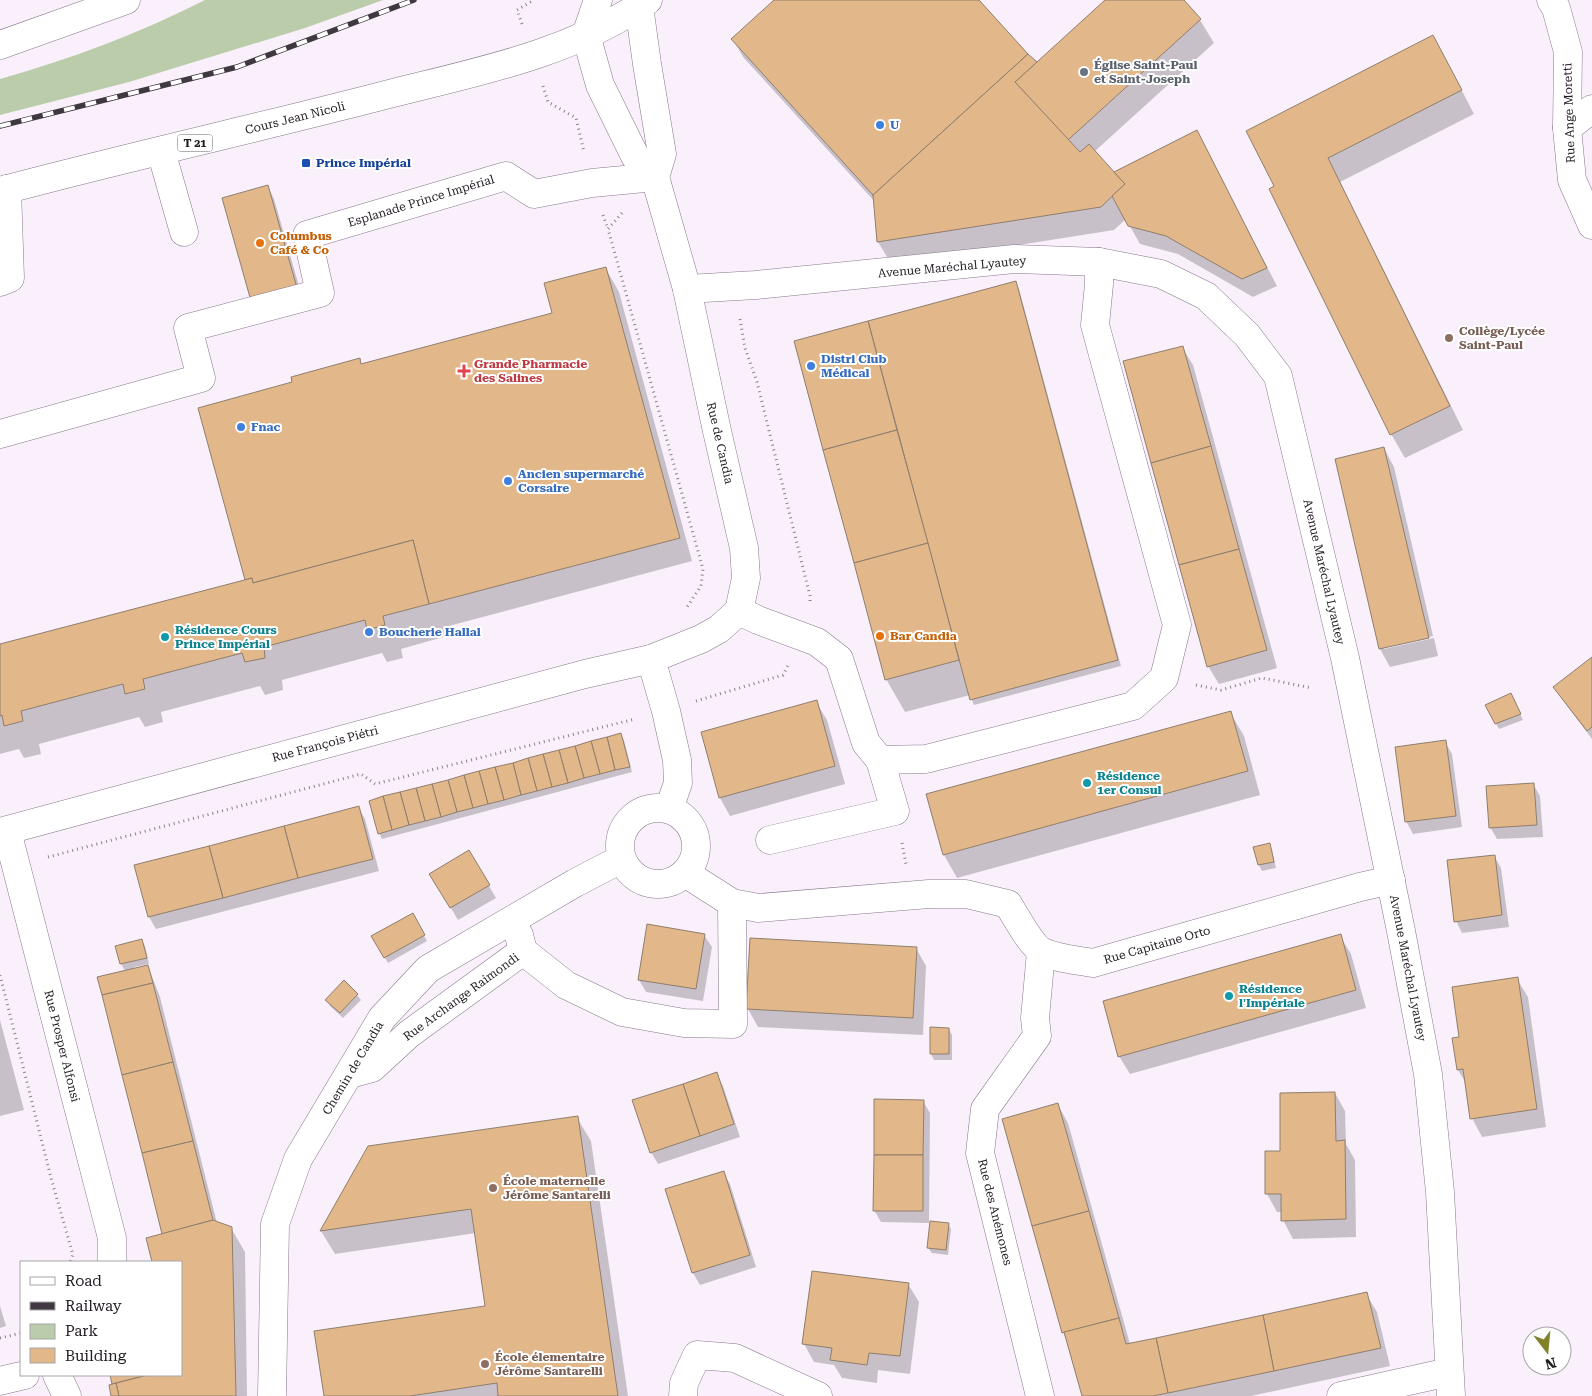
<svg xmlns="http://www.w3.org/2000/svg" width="1592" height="1396" viewBox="0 0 1592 1396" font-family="'Roboto Serif',serif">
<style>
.green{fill:#bacca9}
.shadow{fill:#0003}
.building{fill:#e2b78a;stroke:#8f7e6d}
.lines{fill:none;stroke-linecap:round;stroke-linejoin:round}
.minor-casing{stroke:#87788b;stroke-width:29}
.major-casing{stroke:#87788b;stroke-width:29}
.path{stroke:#8a828c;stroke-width:3;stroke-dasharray:1 4;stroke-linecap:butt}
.minor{stroke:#fff;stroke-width:28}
.major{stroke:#fff;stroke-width:28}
.rail-casing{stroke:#3f3840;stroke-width:5.5}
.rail{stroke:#fff;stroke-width:4;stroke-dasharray:11;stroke-linecap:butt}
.worship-dot{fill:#6b7280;stroke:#fff;stroke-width:2}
.shop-dot{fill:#3f7fe0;stroke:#fff;stroke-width:2}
.transit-dot{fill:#1a4fb4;stroke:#fff;stroke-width:2}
.food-dot{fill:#e8710a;stroke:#fff;stroke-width:2}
.education-dot{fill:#8d6e63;stroke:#fff;stroke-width:2}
.health-dot{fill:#e0444e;stroke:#fff;stroke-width:2}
.culture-dot{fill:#0f9aa8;stroke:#fff;stroke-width:2}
.labels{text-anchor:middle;stroke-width:4;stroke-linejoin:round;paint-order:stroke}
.shield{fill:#fff;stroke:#645f64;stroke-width:1}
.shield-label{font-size:11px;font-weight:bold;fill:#211b22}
.worship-label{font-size:12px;font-weight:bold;fill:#5b616d;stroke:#fff;text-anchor:start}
.street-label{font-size:12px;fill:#211b22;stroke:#fff}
.shop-label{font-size:12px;font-weight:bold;fill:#366cbe;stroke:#fff;text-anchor:start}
.transit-label{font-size:12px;font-weight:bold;fill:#164399;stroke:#fff;text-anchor:start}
.food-label{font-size:12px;font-weight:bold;fill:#c56008;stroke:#fff;text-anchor:start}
.education-label{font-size:12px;font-weight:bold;fill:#785e54;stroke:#fff;text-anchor:start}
.health-label{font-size:12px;font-weight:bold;fill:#be3a42;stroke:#fff;text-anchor:start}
.culture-label{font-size:12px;font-weight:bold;fill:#0d838f;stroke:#fff;text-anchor:start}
</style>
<rect width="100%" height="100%" fill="#faf0fc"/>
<path class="green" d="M205,0H383L305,28L129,82L0,115V79C71,59 140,33 205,0Z"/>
<g class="shadow">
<path d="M776,0H977L1037,64L1107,0H1182L1200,20L1214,43L1094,152L1114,173L1197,132L1277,286L1253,297L1178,254L1140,244L1126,219L1114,230L892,265L878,242L875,202L743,57L733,39Z"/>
<path d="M1446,60L1474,114L1340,182L1463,430L1405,458L1391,434L1271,190Z"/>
<path d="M268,187L274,199L303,300L259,313Z"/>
<path d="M606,269L619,292L692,561L445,627L447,636L401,649L403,658L387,662L382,653L282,680L283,690L265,695L260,686L161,712L163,722L145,727L139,717L39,744L41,754L24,758L19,749L0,754V645L246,581L294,383L359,360L362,365L554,314Z"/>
<path d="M1015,283L1019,289L1121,666L974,705L970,695L905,712L886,679L795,342Z"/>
<path d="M1182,347L1193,365L1277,668L1219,684L1208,666Z"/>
<path d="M1384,448L1394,467L1433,636L1384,647V649L1434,638L1438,656L1390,667L1380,649Z"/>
<path d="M1592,658V739L1562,699L1555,687Z"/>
<path d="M1514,701L1523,720L1499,729L1486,706Z"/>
<path d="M816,702L827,720L845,784L730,816L720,798L702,733Z"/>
<path d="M1230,712L1244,736L1260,795L957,878L944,855Z"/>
<path d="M621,735L624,740L632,772L382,839L379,833Z"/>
<path d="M1445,742L1452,754L1462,827L1413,834L1406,821Z"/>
<path d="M1533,784L1540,796L1543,837L1497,839L1490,827Z"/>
<path d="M358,807L365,819L379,871L156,929L149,917L136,866Z"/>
<path d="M1269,845L1272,850L1276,868L1262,871L1259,865L1255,848Z"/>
<path d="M469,852L496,898L458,920L431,874Z"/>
<path d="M1494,856L1501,868L1509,927L1462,933L1456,921Z"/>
<path d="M412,915L427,941L388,963L373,937Z"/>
<path d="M704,935L712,947L703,1001L646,992L639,980Z"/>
<path d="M1340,936L1351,954L1366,1008L1130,1074L1119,1056Z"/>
<path d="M141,940L145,946L149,964L134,967L135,970L148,966L160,997L217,1223L231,1228L245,1252L247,1396H112L113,1383L111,1375H181V1262H153L147,1239L164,1234L126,972L121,964L117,947Z"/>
<path d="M916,948L926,966L923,1035L758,1027L748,1009Z"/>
<path d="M1517,979L1528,997L1546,1127L1482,1137L1472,1118L1467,1085L1458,1070L1453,1039H1460Z"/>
<path d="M344,982L357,995L361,1000L343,1018L330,1006L327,1000Z"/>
<path d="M0,1020L24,1110L0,1116Z"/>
<path d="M949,1029L952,1035V1060H934L931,1054Z"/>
<path d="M716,1073L723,1086L740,1137L658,1164L651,1152Z"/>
<path d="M1335,1093L1345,1111L1346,1144L1355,1160L1356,1237L1293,1239L1283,1220V1212H1277L1267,1194L1282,1152Z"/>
<path d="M923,1101L930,1113L929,1223L881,1222L874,1210Z"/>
<path d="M1058,1105L1068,1123L1130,1344L1366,1294L1377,1312L1390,1366L1251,1396H1083L1067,1340L1063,1332Z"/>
<path d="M577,1118L591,1141L628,1396H325L487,1307L476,1233L335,1254L321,1231L369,1148Z"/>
<path d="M723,1172L730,1184L756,1267L700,1285L693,1273L667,1190Z"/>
<path d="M948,1224L951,1229L948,1255L932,1253L928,1248Z"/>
<path d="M908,1284L919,1302L910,1374L878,1370L877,1383L842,1378L834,1365L814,1362L804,1344Z"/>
<path d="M0,1306L6,1326L0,1328Z"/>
</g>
<g class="building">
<path d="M774,0H979L1028,54L873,195L731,39Z"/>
<path d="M1105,0H1184L1201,19L1068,140L1015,82Z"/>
<path d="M1433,35L1462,90L1328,158L1450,406L1390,435L1269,189L1274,186L1246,131Z"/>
<path d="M1028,54L1037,62L1015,82L1080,152L1089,144L1125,184L1101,207L877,242L873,195Z"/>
<path d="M1197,130L1267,268L1242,279L1166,236L1128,226L1112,196L1125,184L1114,172Z"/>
<path d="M268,185L297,288L251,301L222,198Z"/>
<path d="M606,267L680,538L429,604L413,540L253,583L252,578L245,580L198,408L292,382L291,377L360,358L361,364L552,313L544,283Z"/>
<path d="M1016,281L1118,660L970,700L868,321Z"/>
<path d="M868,321L897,430L823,450L794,341Z"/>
<path d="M1183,346L1211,446L1151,463L1123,361Z"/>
<path d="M897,430L928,543L854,563L823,450Z"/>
<path d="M1211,446L1239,549L1179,565L1151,463Z"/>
<path d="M1384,447L1429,638L1379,649L1335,459Z"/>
<path d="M413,540L429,604L383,616L385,625L367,630L365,620L264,647L265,658L245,662L242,653L143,679L145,689L125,694L123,684L21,711L23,721L4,726L2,715L0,716V644L252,578L253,583Z"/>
<path d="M928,543L959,660L885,680L854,563Z"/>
<path d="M1239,549L1267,650L1207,667L1179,565Z"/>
<path d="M1592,657V727L1587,731L1553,687Z"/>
<path d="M1511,693L1521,714L1495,724L1485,705Z"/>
<path d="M817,700L835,766L719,798L701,732Z"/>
<path d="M1231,711L1248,771L943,855L926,794Z"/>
<path d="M621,733L630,767L615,770L607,737Z"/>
<path d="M607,737L615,770L600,774L591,741Z"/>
<path d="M1446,740L1456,816L1405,822L1395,747Z"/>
<path d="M591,741L600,774L584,778L575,746Z"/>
<path d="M575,746L584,778L568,783L559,750Z"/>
<path d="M559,750L568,783L552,787L543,754Z"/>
<path d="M543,754L552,787L537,791L528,758Z"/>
<path d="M528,758L537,791L521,795L513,763Z"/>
<path d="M513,763L521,795L504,800L495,767Z"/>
<path d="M495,767L504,800L488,804L479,771Z"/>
<path d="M479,771L488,804L473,808L464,775Z"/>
<path d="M464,775L473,808L457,812L448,780Z"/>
<path d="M448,780L457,812L441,817L432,784Z"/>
<path d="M1534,783L1537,825L1489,828L1486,786Z"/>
<path d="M432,784L441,817L425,821L416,788Z"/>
<path d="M416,788L425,821L409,825L400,792Z"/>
<path d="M400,792L409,825L392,830L383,796Z"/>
<path d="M383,796L392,830L378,834L369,801Z"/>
<path d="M359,806L373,859L298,878L284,826Z"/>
<path d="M284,826L298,878L223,898L209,846Z"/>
<path d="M1270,843L1274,862L1258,865L1253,847Z"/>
<path d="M209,846L223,898L148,917L134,865Z"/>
<path d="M469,850L490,885L450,908L429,874Z"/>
<path d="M1495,855L1502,915L1454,922L1447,860Z"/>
<path d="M413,913L425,935L384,958L371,936Z"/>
<path d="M647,924L705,934L696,989L638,980Z"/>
<path d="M1341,934L1356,990L1118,1057L1103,1001Z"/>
<path d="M750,938L917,947L913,1018L746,1009Z"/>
<path d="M142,939L147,958L120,964L115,946Z"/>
<path d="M148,965L153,983L102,995L97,977Z"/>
<path d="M1518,977L1537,1109L1470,1119L1463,1069L1457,1070L1452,1038L1459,1037L1452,987Z"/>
<path d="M344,980L358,994L340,1013L325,1000Z"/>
<path d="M153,983L173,1062L122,1075L102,995Z"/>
<path d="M930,1027L949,1028V1054H930Z"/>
<path d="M173,1062L193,1141L142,1153L122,1075Z"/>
<path d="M717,1072L734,1124L700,1136L683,1084Z"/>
<path d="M683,1084L700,1136L650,1153L632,1100Z"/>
<path d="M1335,1092L1336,1141L1345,1140L1346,1219L1281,1221V1194H1265V1151H1280V1093Z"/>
<path d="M874,1099L924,1100L923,1155H874Z"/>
<path d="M1058,1103L1089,1211L1032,1226L1002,1119Z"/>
<path d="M578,1116L618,1396H498L497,1383L410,1396H324L314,1331L485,1306L471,1209L320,1231L368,1146Z"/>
<path d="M193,1141L213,1220L162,1234L142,1153Z"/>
<path d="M874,1155H923V1211H873Z"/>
<path d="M724,1171L750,1255L692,1273L665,1189Z"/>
<path d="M1089,1211L1119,1318L1062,1333L1032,1226Z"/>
<path d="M213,1220L232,1227L236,1396H119L116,1383L147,1375H181V1262H152L146,1238Z"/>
<path d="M930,1221L949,1223L946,1250L927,1248Z"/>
<path d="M812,1271L909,1283L900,1356L869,1353L867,1365L830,1360L832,1348L802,1344Z"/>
<path d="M1367,1292L1381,1348L1274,1371L1263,1315Z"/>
<path d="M1263,1315L1274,1371L1168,1393L1156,1338Z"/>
<path d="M1119,1318L1126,1344L1156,1338L1168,1393L1153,1396H1082L1064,1332Z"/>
<path d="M110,1375H147L112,1384Z"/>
<path d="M116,1383L119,1396H111L109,1385Z"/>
</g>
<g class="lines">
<g class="minor-casing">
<g id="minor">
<path d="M1551,0L1556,8L1568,52L1567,128L1572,180L1592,225"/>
<path d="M639,6L647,64L662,154L655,177"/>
<path d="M1567,128L1592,109"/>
<path d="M161,151L184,232"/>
<path d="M0,282L10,278L7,189"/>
<path d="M687,289L756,285L1014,259L1099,262L1161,274L1206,296L1247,335L1278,376L1345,658L1401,931L1428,1074L1440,1192L1451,1396"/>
<path d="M0,434L201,378L188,328L320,293L307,235L506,176L534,194L592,183L655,177"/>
<path d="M739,611L758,620L817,642L839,659L866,743L880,760L926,759L1133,706L1164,678L1177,625L1095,325L1099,284V262"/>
<path d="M651,659L666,711L677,760L678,783L669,809"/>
<circle cx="658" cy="846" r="38"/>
<path d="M7,831L112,1238V1262"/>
<path d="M0,832L585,674L651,659L701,639L719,629L739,611L746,578L744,548L717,431L687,289L655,177L635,156L600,85L586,35"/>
<path d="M770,840L895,811L880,760"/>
<path d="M685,873L732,903L758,908L929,894H966L1008,904C1015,915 1032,947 1043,952C1058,959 1077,960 1093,963L1360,887L1391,880"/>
<path d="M523,951L566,985L622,1012L684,1023L733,1024L732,903"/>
<path d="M350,1074L372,1068L409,1034L523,951L519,935"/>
<path d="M57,1375L67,1396"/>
<path d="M0,1381L25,1375"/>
<path d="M272,1396L275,1224L298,1159L382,1018L428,969L575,883L621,859"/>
<path d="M683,1396L684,1383L697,1355L735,1358L818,1396"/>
<path d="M1040,1396L980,1153L985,1109L1037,1036L1035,1018L1041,952"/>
<path d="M1341,1396L1449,1372"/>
</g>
</g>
<g class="major-casing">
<g id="major">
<path d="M586,35L598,0"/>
<path d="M0,45L126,0"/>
<path d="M0,191C131,156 263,127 393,93C481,71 573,53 648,0"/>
</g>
</g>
<g class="path">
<path d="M522,24L517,10L534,0"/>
<path d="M543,86L548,102L576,118L584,152"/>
<path d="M622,213L608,229L703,569L701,586L687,607"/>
<path d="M603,215L608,229"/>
<path d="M740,319L745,348L757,382L810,596V604"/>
<path d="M1196,685L1221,690L1262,678L1312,688"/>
<path d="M696,701L783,675L788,665"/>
<path d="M902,843L906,864"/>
<path d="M48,857L361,774L375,784L635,719"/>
<path d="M0,975L51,1178L73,1255L70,1262"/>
<path d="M0,1338L21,1333"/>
</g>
<use href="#minor" class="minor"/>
<use href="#major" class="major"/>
<g class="rail-casing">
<path id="rail" d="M0,126L237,67L414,0"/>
</g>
<use href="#rail" class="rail"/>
</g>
<circle class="worship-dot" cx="1084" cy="72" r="5"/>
<g class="shop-dot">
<circle cx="880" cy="125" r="5"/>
<circle cx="811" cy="366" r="5"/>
<circle cx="241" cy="427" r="5"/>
<circle cx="508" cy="481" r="5"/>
<circle cx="369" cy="632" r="5"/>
</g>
<rect class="transit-dot" x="301" y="158" width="10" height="10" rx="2.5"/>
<g class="food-dot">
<circle cx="260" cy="243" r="5"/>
<circle cx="880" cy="636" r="5"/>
</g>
<g class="education-dot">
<circle cx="1449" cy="338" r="5"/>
<circle cx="493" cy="1188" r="5"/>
<circle cx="485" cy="1364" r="5"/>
</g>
<path class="health-dot" d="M461.5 363.5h5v5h5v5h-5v5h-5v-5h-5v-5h5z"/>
<g class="culture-dot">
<circle cx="165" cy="637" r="5"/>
<circle cx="1087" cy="783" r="5"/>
<circle cx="1229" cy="996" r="5"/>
</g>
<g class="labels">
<rect class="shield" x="177.5" y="134.5" width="35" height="17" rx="4"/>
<g class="shield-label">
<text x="195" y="147">T 21</text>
</g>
<g class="worship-label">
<text x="1094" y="69">Église Saint-Paul<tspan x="1094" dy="14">et Saint-Joseph</tspan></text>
</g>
<g class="street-label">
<text transform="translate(1569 113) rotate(-92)" y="4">Rue Ange Moretti</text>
<text transform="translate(295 118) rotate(-14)" y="4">Cours Jean Nicoli</text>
<text transform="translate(421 201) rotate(-17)" y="4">Esplanade Prince Impérial</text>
<text transform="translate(952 267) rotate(-5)" y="4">Avenue Maréchal Lyautey</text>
<text transform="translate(720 443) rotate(77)" y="4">Rue de Candia</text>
<text transform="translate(1324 572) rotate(77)" y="4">Avenue Maréchal Lyautey</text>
<text transform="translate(325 744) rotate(-15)" y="4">Rue François Piétri</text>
<text transform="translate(1157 945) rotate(-16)" y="4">Rue Capitaine Orto</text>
<text transform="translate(1408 968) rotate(79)" y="4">Avenue Maréchal Lyautey</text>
<text transform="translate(461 997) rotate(-36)" y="4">Rue Archange Raimondi</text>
<text transform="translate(62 1046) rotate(76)" y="4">Rue Prosper Alfonsi</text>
<text transform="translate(353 1068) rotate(-59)" y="4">Chemin de Candia</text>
<text transform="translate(995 1212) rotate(76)" y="4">Rue des Anémones</text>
</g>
<g class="shop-label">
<text x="890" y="129">U</text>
<text x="821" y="363">Distri Club<tspan x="821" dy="14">Médical</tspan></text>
<text x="251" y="431">Fnac</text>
<text x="518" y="478">Ancien supermarché<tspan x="518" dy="14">Corsaire</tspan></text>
<text x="379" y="636">Boucherie Hallal</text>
</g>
<g class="transit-label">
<text x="316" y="167">Prince Impérial</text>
</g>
<g class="food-label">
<text x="270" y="240">Columbus<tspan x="270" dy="14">Café &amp; Co</tspan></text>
<text x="890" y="640">Bar Candia</text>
</g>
<g class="education-label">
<text x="1459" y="335">Collège/Lycée<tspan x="1459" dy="14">Saint-Paul</tspan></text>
<text x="503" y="1185">École maternelle<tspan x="503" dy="14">Jérôme Santarelli</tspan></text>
<text x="495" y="1361">École élementaire<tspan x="495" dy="14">Jérôme Santarelli</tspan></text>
</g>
<g class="health-label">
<text x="474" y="368">Grande Pharmacie<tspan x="474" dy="14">des Salines</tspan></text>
</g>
<g class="culture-label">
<text x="175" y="634">Résidence Cours<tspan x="175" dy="14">Prince Impérial</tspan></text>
<text x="1097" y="780">Résidence<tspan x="1097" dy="14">1er Consul</tspan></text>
<text x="1239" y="993">Résidence<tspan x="1239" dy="14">l'Impériale</tspan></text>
</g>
</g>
<rect x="20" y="1261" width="162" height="115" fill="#ffffff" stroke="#a6a4a7"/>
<rect x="30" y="1277" width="25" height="8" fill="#ffffff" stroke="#a6a4a7"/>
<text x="65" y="1286" font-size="15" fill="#211b22">Road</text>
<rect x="30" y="1302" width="25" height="8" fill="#3f3840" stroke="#a6a4a7"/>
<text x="65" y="1311" font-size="15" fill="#211b22">Railway</text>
<rect x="30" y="1324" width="25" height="15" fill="#bacca9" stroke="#a6a4a7"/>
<text x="65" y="1336" font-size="15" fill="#211b22">Park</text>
<rect x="30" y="1348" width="25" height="15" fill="#e2b78a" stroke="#a6a4a7"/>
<text x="65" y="1361" font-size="15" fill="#211b22">Building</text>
<g transform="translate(1547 1351) rotate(164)"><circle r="24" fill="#ffffff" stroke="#a6a4a7"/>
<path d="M0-4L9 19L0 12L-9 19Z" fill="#81812a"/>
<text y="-8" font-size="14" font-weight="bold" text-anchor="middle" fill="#211b22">N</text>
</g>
</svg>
